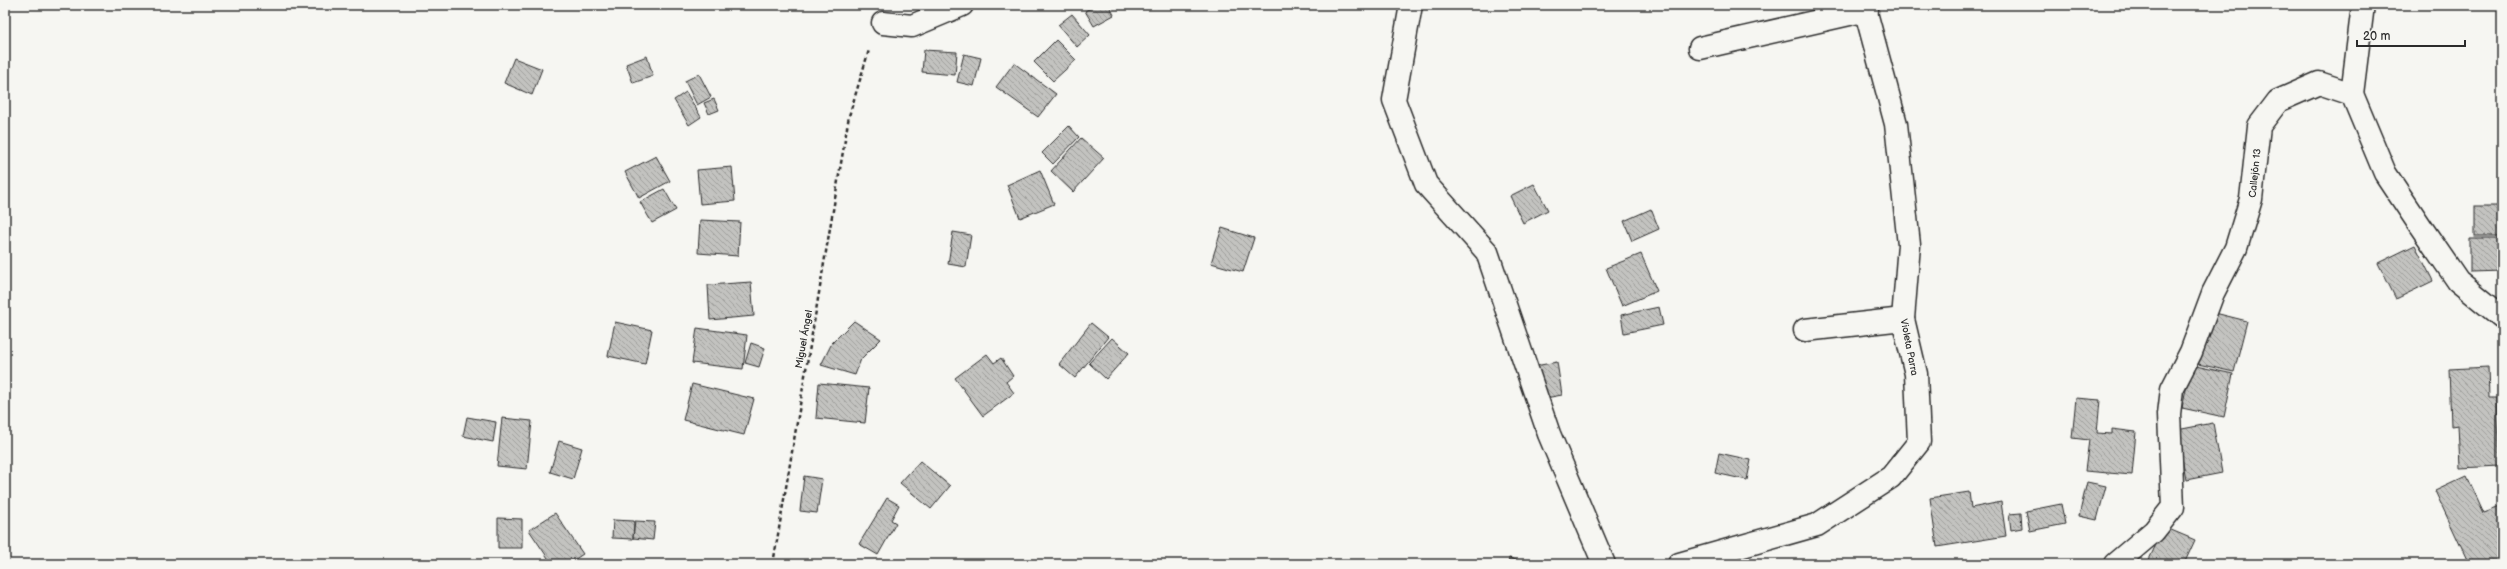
<svg xmlns="http://www.w3.org/2000/svg" width="2507" height="569" viewBox="0 0 2507 569" font-family="'Balsamiq Sans',sans-serif">
<style>
.building{fill:url(#building-back-hatch);stroke:#2b2b2b}
.lines{fill:none;stroke-linecap:round;stroke-linejoin:round}
.street-casing{stroke:#2b2b2b;stroke-width:25}
.path{stroke:#2b2b2b;stroke-width:2.5;stroke-dasharray:4 3;stroke-linecap:butt}
.street{stroke:#f6f6f2;stroke-width:22}
.labels{text-anchor:middle;stroke-width:3;stroke-linejoin:round;paint-order:stroke}
.street-label{font-size:10px;fill:#2b2b2b;stroke:#f6f6f2}
</style>
<defs>
<pattern id="building-back-hatch" width="6" height="6" patternUnits="userSpaceOnUse"><rect width="6" height="6" fill="#c3c3c0"/><path d="M-1 5l2 2M0 0l6 6M5-1l2 2" fill="none" stroke="#9f9f9c"/></pattern>
</defs>
<rect width="100%" height="100%" fill="#f6f6f2"/>
<filter id="ink" filterUnits="userSpaceOnUse"><feTurbulence type="fractalNoise" baseFrequency=".025" numOctaves="2"/><feDisplacementMap in="SourceGraphic" scale="8" xChannelSelector="R" yChannelSelector="G"/><feConvolveMatrix kernelMatrix="1 2 1 2 8 2 1 2 1" color-interpolation-filters="sRGB"/></filter>
<g filter="url(#ink)">
<g class="building">
<path d="M1096,5H1109L1114,15L1094,26L1085,11Z"/>
<path d="M1072,14L1090,35L1077,47L1058,25Z"/>
<path d="M1056,40L1076,60L1053,81L1034,62Z"/>
<path d="M924,50L957,52L955,75L922,72Z"/>
<path d="M964,54L981,58L974,86L957,82Z"/>
<path d="M647,56L653,76L633,83L626,64Z"/>
<path d="M514,58L542,69L532,95L504,83Z"/>
<path d="M1014,63L1056,94L1038,117L996,87Z"/>
<path d="M699,74L711,97L697,105L685,81Z"/>
<path d="M686,92L701,117L689,125L674,100Z"/>
<path d="M714,99L719,110L709,114L704,103Z"/>
<path d="M1069,126L1079,137L1053,164L1042,153Z"/>
<path d="M1081,138L1104,158L1073,192L1051,171Z"/>
<path d="M656,156L670,181L639,198L625,172Z"/>
<path d="M732,167L735,201L700,204L697,170Z"/>
<path d="M1040,170L1054,204L1020,218L1007,185Z"/>
<path d="M1534,184L1548,210L1523,223L1510,196Z"/>
<path d="M664,189L676,210L652,223L640,202Z"/>
<rect x="2475" y="206" width="27" height="30"/>
<path d="M1651,209L1659,229L1632,241L1624,221Z"/>
<path d="M700,220L740,222L738,256L698,253Z"/>
<path d="M1222,228L1254,238L1243,272L1211,263Z"/>
<path d="M953,232L971,235L966,267L948,264Z"/>
<path d="M2470,238H2502V271L2470,272Z"/>
<path d="M2415,245L2433,281L2396,299L2378,263Z"/>
<path d="M1641,254L1657,291L1622,306L1606,268Z"/>
<path d="M751,282L754,316L710,320L708,285Z"/>
<path d="M1659,307L1663,325L1624,333L1621,315Z"/>
<path d="M2211,312L2247,321L2234,372L2198,364Z"/>
<path d="M854,321L881,339L861,359L855,375L821,365L832,343Z"/>
<path d="M615,322L652,330L645,364L608,356Z"/>
<path d="M1091,323L1108,337L1075,378L1059,364Z"/>
<path d="M697,328L747,335L743,369L692,363Z"/>
<path d="M1112,338L1129,353L1106,379L1089,363Z"/>
<path d="M751,343L765,348L759,367L745,363Z"/>
<path d="M987,354L994,363L1001,358L1013,376L1006,382L1014,393L983,416L955,378Z"/>
<path d="M1557,362L1562,395L1540,399L1535,366Z"/>
<path d="M2191,365L2233,374L2224,417L2182,408Z"/>
<path d="M2488,367L2489,398H2497L2500,466L2460,468L2458,425L2451,426L2449,369Z"/>
<path d="M819,383L869,388L865,423L816,418Z"/>
<path d="M692,384L754,399L744,435L683,420Z"/>
<path d="M2076,398L2100,400L2097,433L2112,434V429L2136,432L2132,475L2085,471L2089,440L2072,438Z"/>
<path d="M467,417L496,422L493,442L463,436Z"/>
<path d="M502,418L532,421L527,469L497,466Z"/>
<path d="M2213,423L2222,473L2186,480L2177,430Z"/>
<path d="M559,441L582,448L573,479L550,472Z"/>
<path d="M1719,453L1751,460L1747,480L1715,473Z"/>
<path d="M920,461L950,486L931,509L900,483Z"/>
<path d="M804,476L822,479L817,513L800,511Z"/>
<path d="M2467,476L2484,513L2500,507L2502,512V564H2469L2435,491Z"/>
<path d="M2087,482L2106,486L2097,520L2079,516Z"/>
<path d="M1969,492L1971,508L2001,502L2006,536L1937,547L1930,498Z"/>
<path d="M887,498L899,505L891,520L896,523L878,555L859,544Z"/>
<path d="M2061,504L2065,524L2030,531L2026,511Z"/>
<path d="M555,513L583,554L568,564H552L529,530Z"/>
<path d="M2021,513L2022,528L2011,530L2009,514Z"/>
<path d="M498,518L522,519V548H498Z"/>
<path d="M613,520L634,521L633,539L612,538Z"/>
<path d="M635,521L655,522L653,540L633,538Z"/>
<path d="M2164,527L2195,540L2184,564H2147Z"/>
<path d="M1509,558L1532,564H1508Z"/>
</g>
<g class="lines">
<g class="street-casing">
<g id="street">
<path d="M1411,5L1394,100L1426,184L1487,252L1549,434L1604,564"/>
<path d="M883,23L912,26L962,5"/>
<path d="M1700,48L1867,10"/>
<path d="M2352,94L2363,5"/>
<path d="M1805,330L1903,319"/>
<path d="M1679,564L1817,525L1891,477L1919,442L1916,374L1903,319L1909,245L1896,124L1864,5"/>
<path d="M2115,564L2154,531L2173,507L2169,414L2172,389L2191,352L2213,293L2236,248L2251,199L2259,126L2278,101L2319,83L2352,94L2385,173L2421,227L2458,281L2502,317"/>
</g>
</g>
<path class="path" d="M773,564L849,116L869,50"/>
<use href="#street" class="street"/>
</g>
</g>
<g class="labels">
<g class="street-label">
<text transform="translate(2254 173) rotate(-84)" y="4">Callejón 13</text>
<text transform="translate(803 339) rotate(-80)" y="4">Miguel Ángel</text>
<text transform="translate(1910 347) rotate(79)" y="4">Violeta Parra</text>
</g>
</g>
<rect width="2507" height="569" fill="none" stroke="#f6f6f2" stroke-width="20"/>
<rect x="10" y="10" width="2487" height="549" fill="none" stroke="#2b2b2b" stroke-width="1.5" filter="url(#ink)"/>
<path d="M2357 40v6h108v-6" fill="none" stroke="#2b2b2b" stroke-width="2"/>
<text x="2363" y="40" font-size="12" fill="#2b2b2b" stroke="#f6f6f2" stroke-width="3" paint-order="stroke">20 m</text>
</svg>
